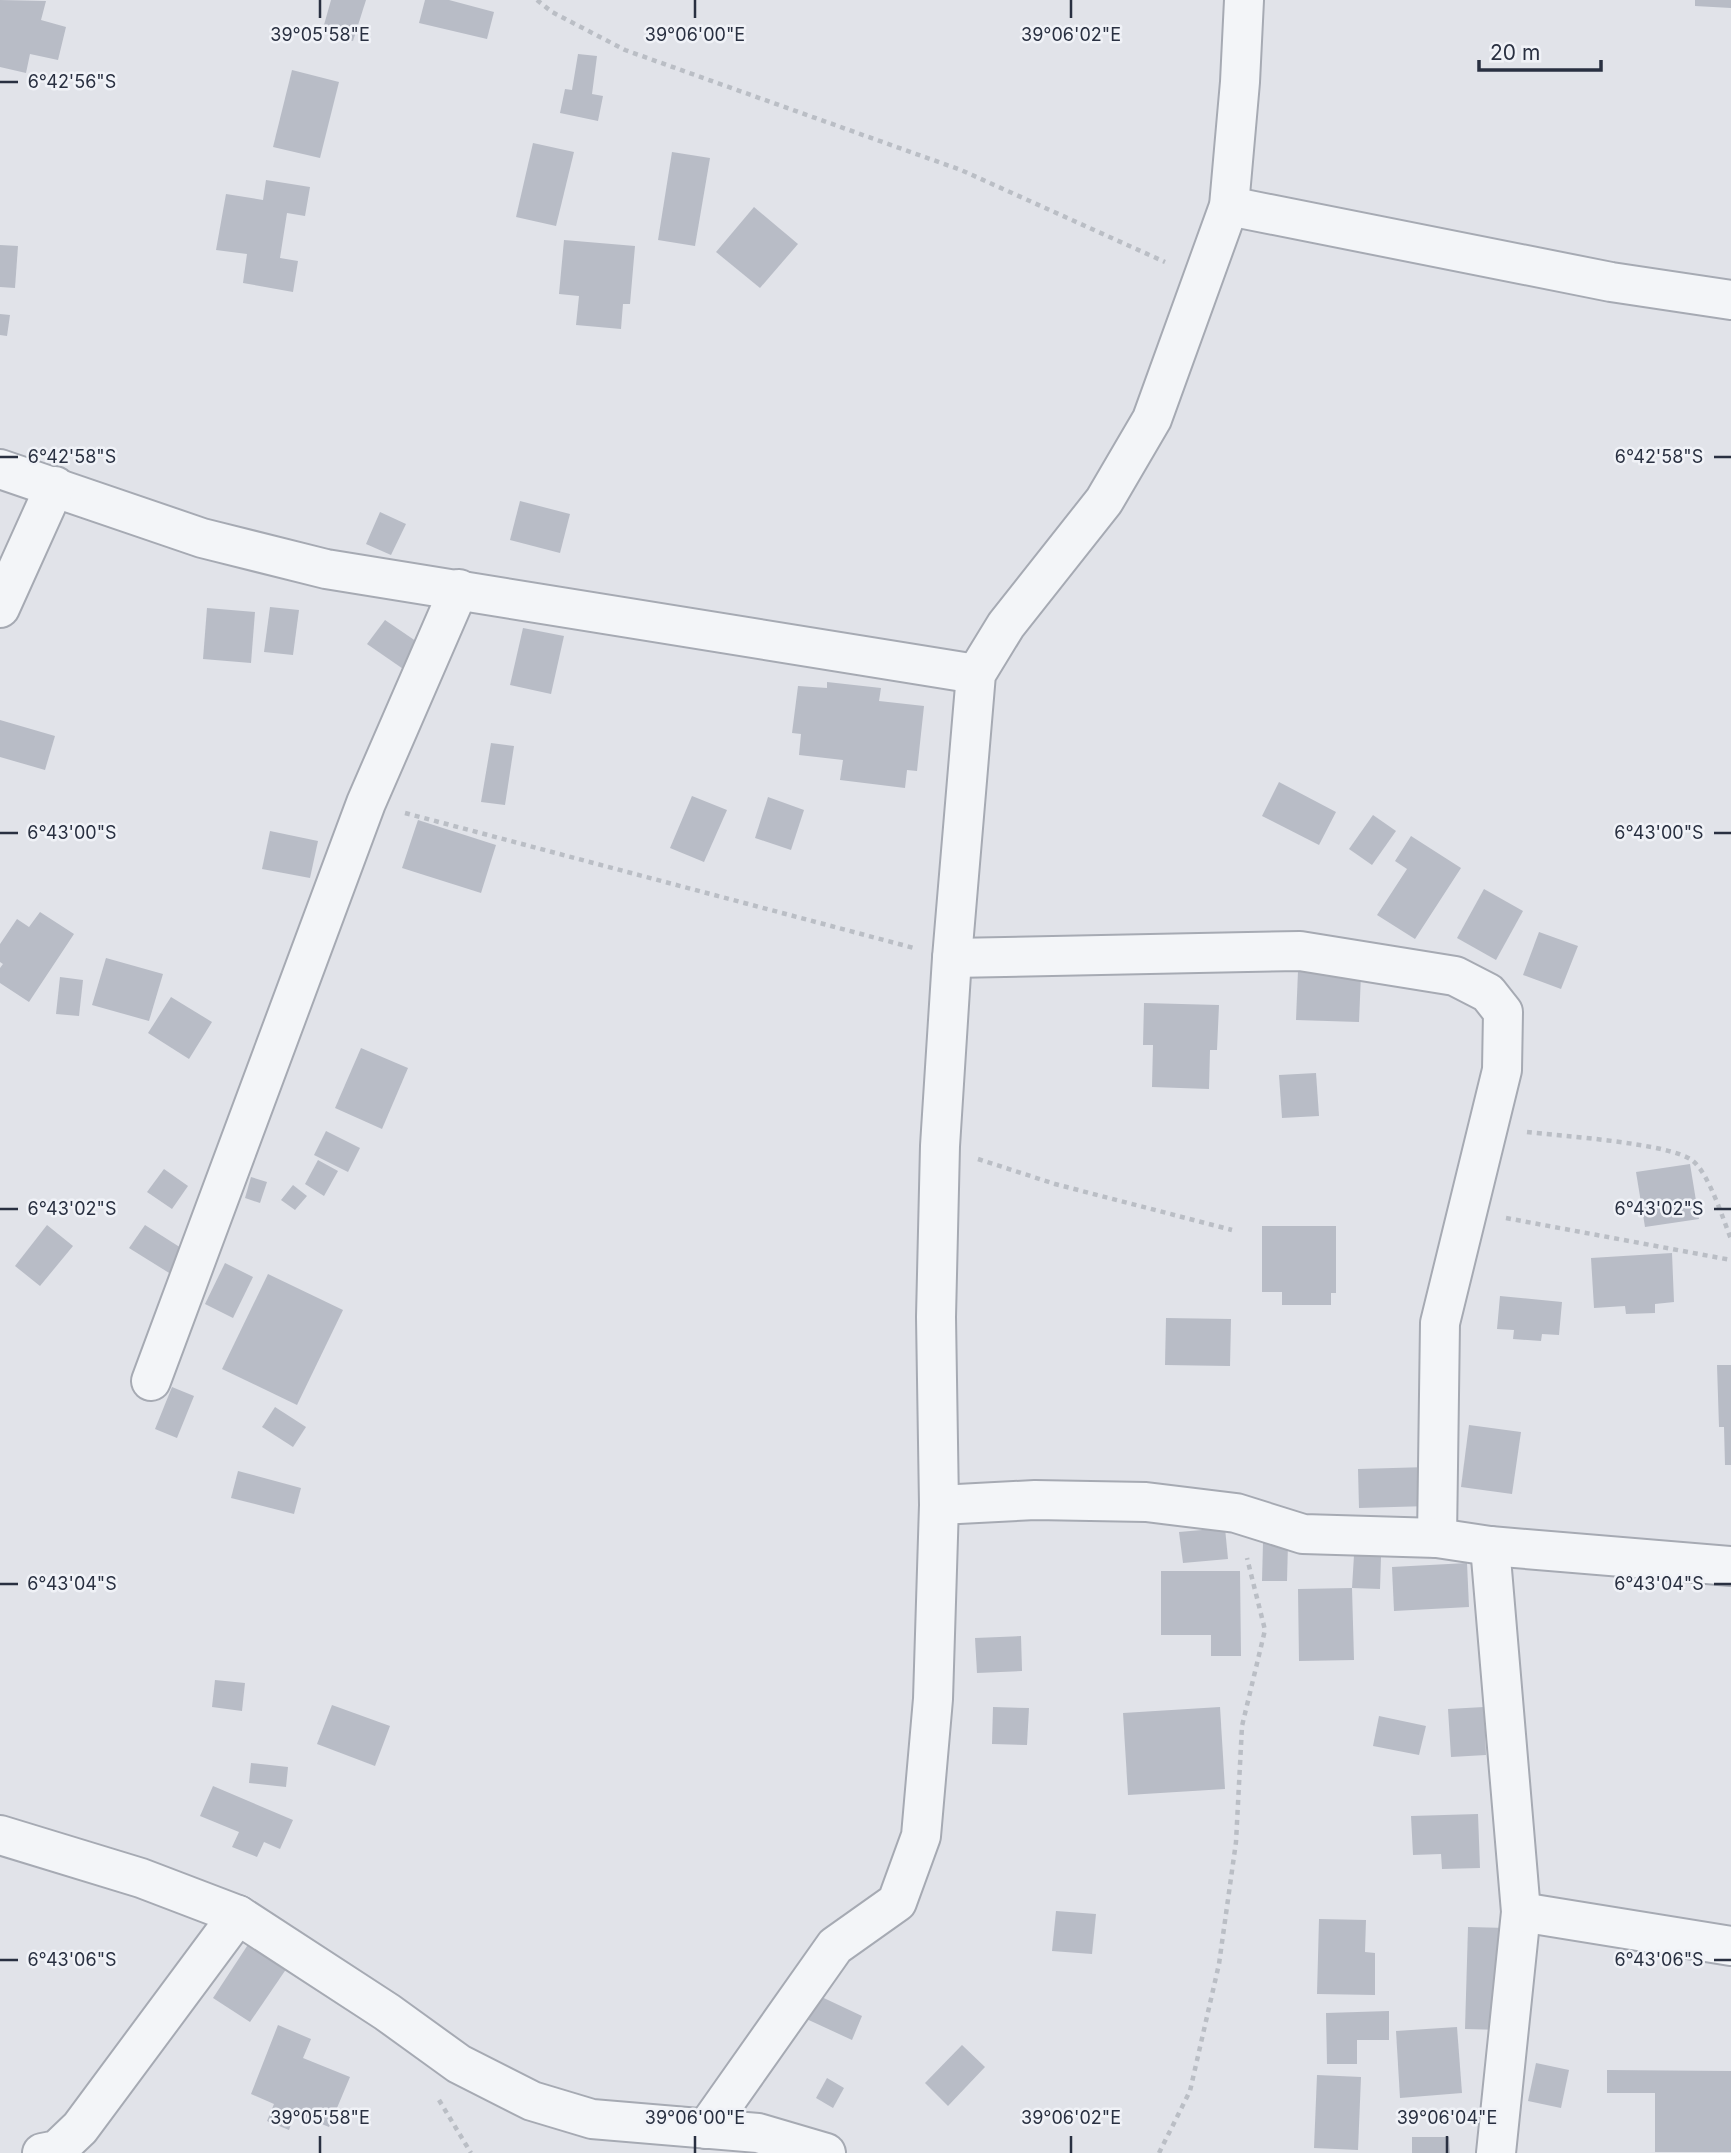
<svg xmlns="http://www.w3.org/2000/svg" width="1731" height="2153" viewBox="0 0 1731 2153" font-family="Inter,sans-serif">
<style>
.building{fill:#b8bcc6}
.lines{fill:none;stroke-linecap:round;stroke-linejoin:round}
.minor-casing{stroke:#a6aab3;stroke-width:42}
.path{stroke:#babec5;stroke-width:4.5;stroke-dasharray:5 5;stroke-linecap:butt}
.minor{stroke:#f3f5f8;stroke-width:38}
.ticks{fill:none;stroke:#293041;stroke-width:2.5}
.ticks-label{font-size:18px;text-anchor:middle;fill:#293041;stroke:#f0f2f7;stroke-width:5;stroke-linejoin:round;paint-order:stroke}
</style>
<rect width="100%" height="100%" fill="#e1e3e9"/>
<g class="building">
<path d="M0,0L46,1L41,20L66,27L58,60L30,54L26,73L0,67Z"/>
<path d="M331,0H366L353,41L322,32Z"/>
<path d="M425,0H449L494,12L487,39L419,23Z"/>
<path d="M1695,0H1731V8L1695,6Z"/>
<path d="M578,54L597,56L592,94L603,96L598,121L560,113L565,89L572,90Z"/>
<path d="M292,70L339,82L320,158L273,147Z"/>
<path d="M533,143L574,152L556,226L516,217Z"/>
<path d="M672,152L710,158L695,246L658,240Z"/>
<path d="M266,180L310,187L305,216L287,213L280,258L298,261L293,292L243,283L247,254L216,250L226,194L263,200Z"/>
<path d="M754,207L798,244L760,288L716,252Z"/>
<path d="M564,240L635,246L630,304H623L621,329L576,325L579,296L559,294Z"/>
<path d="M0,245L18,246L15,288L0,287Z"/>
<path d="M0,314L10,315L7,336L0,335Z"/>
<path d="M520,501L570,514L560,553L510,540Z"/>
<path d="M380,512L406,524L391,555L366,544Z"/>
<path d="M270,607L299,610L293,655L264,652Z"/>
<path d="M207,608L255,612L251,663L203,659Z"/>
<path d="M385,620L426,648L409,673L367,644Z"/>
<path d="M523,628L564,636L551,694L510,685Z"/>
<path d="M827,682L881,688L879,701L924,706L917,771L907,770L905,788L840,780L843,760L799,755L801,734L792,733L798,686L827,688Z"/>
<path d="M0,720L55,736L45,770L0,757Z"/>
<path d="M491,743L514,746L505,805L481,802Z"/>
<path d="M1279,782L1336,812L1319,845L1262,816Z"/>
<path d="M692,796L727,810L704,862L670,848Z"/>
<path d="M768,797L804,810L791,850L755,838Z"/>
<path d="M1373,815L1396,831L1372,865L1349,849Z"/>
<path d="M418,820L496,845L481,893L402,868Z"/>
<path d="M270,831L318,841L310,878L262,869Z"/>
<path d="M1411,836L1461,868L1415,939L1377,915L1407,869L1395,861Z"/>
<path d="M1484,889L1523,911L1496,960L1457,938Z"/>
<path d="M40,912L74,934L29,1002L0,983V968L3,964L0,962V944L17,919L29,927Z"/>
<path d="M1539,932L1578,946L1561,989L1523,975Z"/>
<path d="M106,958L163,974L149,1021L92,1005Z"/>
<path d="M1298,971L1361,974L1359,1022L1296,1020Z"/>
<path d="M60,977L83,980L79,1016L56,1014Z"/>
<path d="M171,997L212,1022L189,1059L148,1033Z"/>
<path d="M1144,1003L1219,1005L1217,1050H1210L1209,1089L1152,1087L1153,1045H1143Z"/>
<path d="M361,1048L408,1068L382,1129L335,1108Z"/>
<path d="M1316,1073L1319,1116L1282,1118L1279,1075Z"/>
<path d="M326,1131L360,1148L348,1172L314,1155Z"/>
<path d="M318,1160L338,1171L324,1196L305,1184Z"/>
<path d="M1690,1164L1699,1219L1645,1227L1636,1172Z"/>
<path d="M164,1169L188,1186L172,1209L147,1192Z"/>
<path d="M251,1177L267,1182L260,1203L245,1198Z"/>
<path d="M293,1185L307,1196L295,1210L281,1200Z"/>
<path d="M47,1225L73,1246L40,1286L15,1266Z"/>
<path d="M145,1225L189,1253L174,1276L129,1248Z"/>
<path d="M1262,1226H1336V1293H1331V1305H1282V1292H1262Z"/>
<path d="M1672,1253L1674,1302L1655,1304V1313L1626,1314L1625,1306L1594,1308L1591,1258Z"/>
<path d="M225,1263L253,1277L233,1318L205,1304Z"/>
<path d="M268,1274L343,1310L297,1405L222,1369Z"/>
<path d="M1500,1296L1562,1302L1559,1335L1542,1334L1541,1341L1513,1339L1514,1330L1497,1329Z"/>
<path d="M1166,1318L1231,1319L1230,1366L1165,1365Z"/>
<path d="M1717,1365H1731V1465H1725L1724,1427H1719Z"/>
<path d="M172,1387L194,1396L177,1438L155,1429Z"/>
<path d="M275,1407L306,1427L293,1447L262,1427Z"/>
<path d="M1469,1425L1521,1432L1512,1494L1461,1487Z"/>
<path d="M1428,1467L1429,1506L1359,1508L1358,1469Z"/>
<path d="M238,1471L301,1488L294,1514L231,1498Z"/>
<path d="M1225,1528L1228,1559L1183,1563L1179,1532Z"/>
<path d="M1263,1543H1288L1287,1581H1262Z"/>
<path d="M1354,1555L1381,1557L1380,1589L1352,1588L1354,1660L1299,1661L1298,1589L1352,1588Z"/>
<path d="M1467,1563L1469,1607L1394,1611L1392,1567Z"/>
<path d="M1161,1571H1240L1241,1656H1211V1635H1161Z"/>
<path d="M1021,1636L1022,1671L977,1673L975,1638Z"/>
<path d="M215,1680L245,1683L242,1711L212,1707Z"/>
<path d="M332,1705L390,1726L375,1766L317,1744Z"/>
<path d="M993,1707L1029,1708L1027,1745L992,1744Z"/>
<path d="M1220,1707L1225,1789L1128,1795L1123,1713Z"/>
<path d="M1484,1707L1486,1755L1451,1757L1448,1709Z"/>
<path d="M1379,1716L1426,1726L1419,1755L1373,1746Z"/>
<path d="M251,1763L288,1767L286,1787L249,1783Z"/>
<path d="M213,1786L293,1820L280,1849L264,1842L257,1857L232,1847L239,1832L200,1816Z"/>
<path d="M1478,1814L1480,1868L1442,1869L1441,1854L1413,1855L1411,1816Z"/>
<path d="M1056,1911L1096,1914L1092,1954L1052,1951Z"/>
<path d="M1319,1919L1366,1920L1365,1952L1375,1953V1995L1317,1994Z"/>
<path d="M1468,1927L1507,1928L1504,2030L1465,2029Z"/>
<path d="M253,1937L291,1962L250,2022L213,1998Z"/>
<path d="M811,1992L862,2016L852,2040L800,2016Z"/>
<path d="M1389,2011V2040H1357V2064H1327L1326,2013Z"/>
<path d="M278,2025L311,2039L303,2058L350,2077L329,2127L295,2113L289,2130L267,2121L274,2104L251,2094Z"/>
<path d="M1457,2027L1462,2093L1400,2098L1396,2031Z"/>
<path d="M962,2045L985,2067L948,2106L925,2083Z"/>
<path d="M1536,2063L1569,2070L1561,2108L1528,2101Z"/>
<path d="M1607,2070L1731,2071V2152H1655V2093H1607Z"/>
<path d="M1317,2075L1361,2077L1358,2150L1314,2148Z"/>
<path d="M827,2078L844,2088L833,2108L816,2098Z"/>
<path d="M1412,2137H1449L1450,2153H1412Z"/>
</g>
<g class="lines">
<g class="minor-casing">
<g id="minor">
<path d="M1229,206L1611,282L1731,300"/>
<path d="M0,469L202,538L326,569L976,674"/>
<path d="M0,608L55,486"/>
<path d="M952,958L1300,951L1455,976L1488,993L1503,1012L1502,1070L1440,1323L1437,1538"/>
<path d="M151,1381L366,803L459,589"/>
<path d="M939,1505L1035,1500L1146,1502L1236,1513L1303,1534L1437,1538L1490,1546L1731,1566"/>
<path d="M1490,1546L1521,1912L1496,2153"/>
<path d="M0,1835L141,1878L238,1915L387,2012L459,2064L532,2101L592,2119L758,2133L826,2153"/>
<path d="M1521,1912L1731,1946"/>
<path d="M706,2129L835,1946L897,1902L921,1836L933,1699L939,1505L936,1317L940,1146L952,958L976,674L1006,625L1104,501L1152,419L1229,206L1240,82L1244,0"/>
<path d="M42,2153L57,2150L80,2128L238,1915"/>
</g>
</g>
<g class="path">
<path d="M537,0L552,12L625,50L961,170L1165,262"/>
<path d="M405,813L914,948"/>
<path d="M1527,1132C1561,1136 1671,1143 1693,1161C1709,1174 1723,1219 1731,1239"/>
<path d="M978,1159L1055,1184L1232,1230"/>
<path d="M1506,1218L1731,1260"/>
<path d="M439,2100L471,2153"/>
<path d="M1159,2153L1190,2091L1219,1964L1236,1842L1242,1726L1265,1630L1247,1558"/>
</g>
<use href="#minor" class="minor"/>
</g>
<path class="ticks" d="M320,0V18M695,0V18M1071,0V18M0,82H18M0,457H18M1714,457H1731M0,833H18M1714,833H1731M0,1209H18M1714,1209H1731M0,1584H18M1714,1584H1731M0,1960H18M1714,1960H1731M320,2136V2153M695,2136V2153M1071,2136V2153M1447,2136V2153"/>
<g class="ticks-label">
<text x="320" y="41">39°05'58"E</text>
<text x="695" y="41">39°06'00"E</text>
<text x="1071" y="41">39°06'02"E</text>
<text x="72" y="88">6°42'56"S</text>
<text x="72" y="463">6°42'58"S</text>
<text x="1659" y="463">6°42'58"S</text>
<text x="72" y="839">6°43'00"S</text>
<text x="1659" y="839">6°43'00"S</text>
<text x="72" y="1215">6°43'02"S</text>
<text x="1659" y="1215">6°43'02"S</text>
<text x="72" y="1590">6°43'04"S</text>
<text x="1659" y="1590">6°43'04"S</text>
<text x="72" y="1966">6°43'06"S</text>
<text x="1659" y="1966">6°43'06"S</text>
<text x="320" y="2124">39°05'58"E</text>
<text x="695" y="2124">39°06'00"E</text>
<text x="1071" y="2124">39°06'02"E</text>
<text x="1447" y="2124">39°06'04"E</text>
</g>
<path d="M1479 60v10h122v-10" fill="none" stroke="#293041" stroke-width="3.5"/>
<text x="1490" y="60" font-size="21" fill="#293041" stroke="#f0f2f7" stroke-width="5" paint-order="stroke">20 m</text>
</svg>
